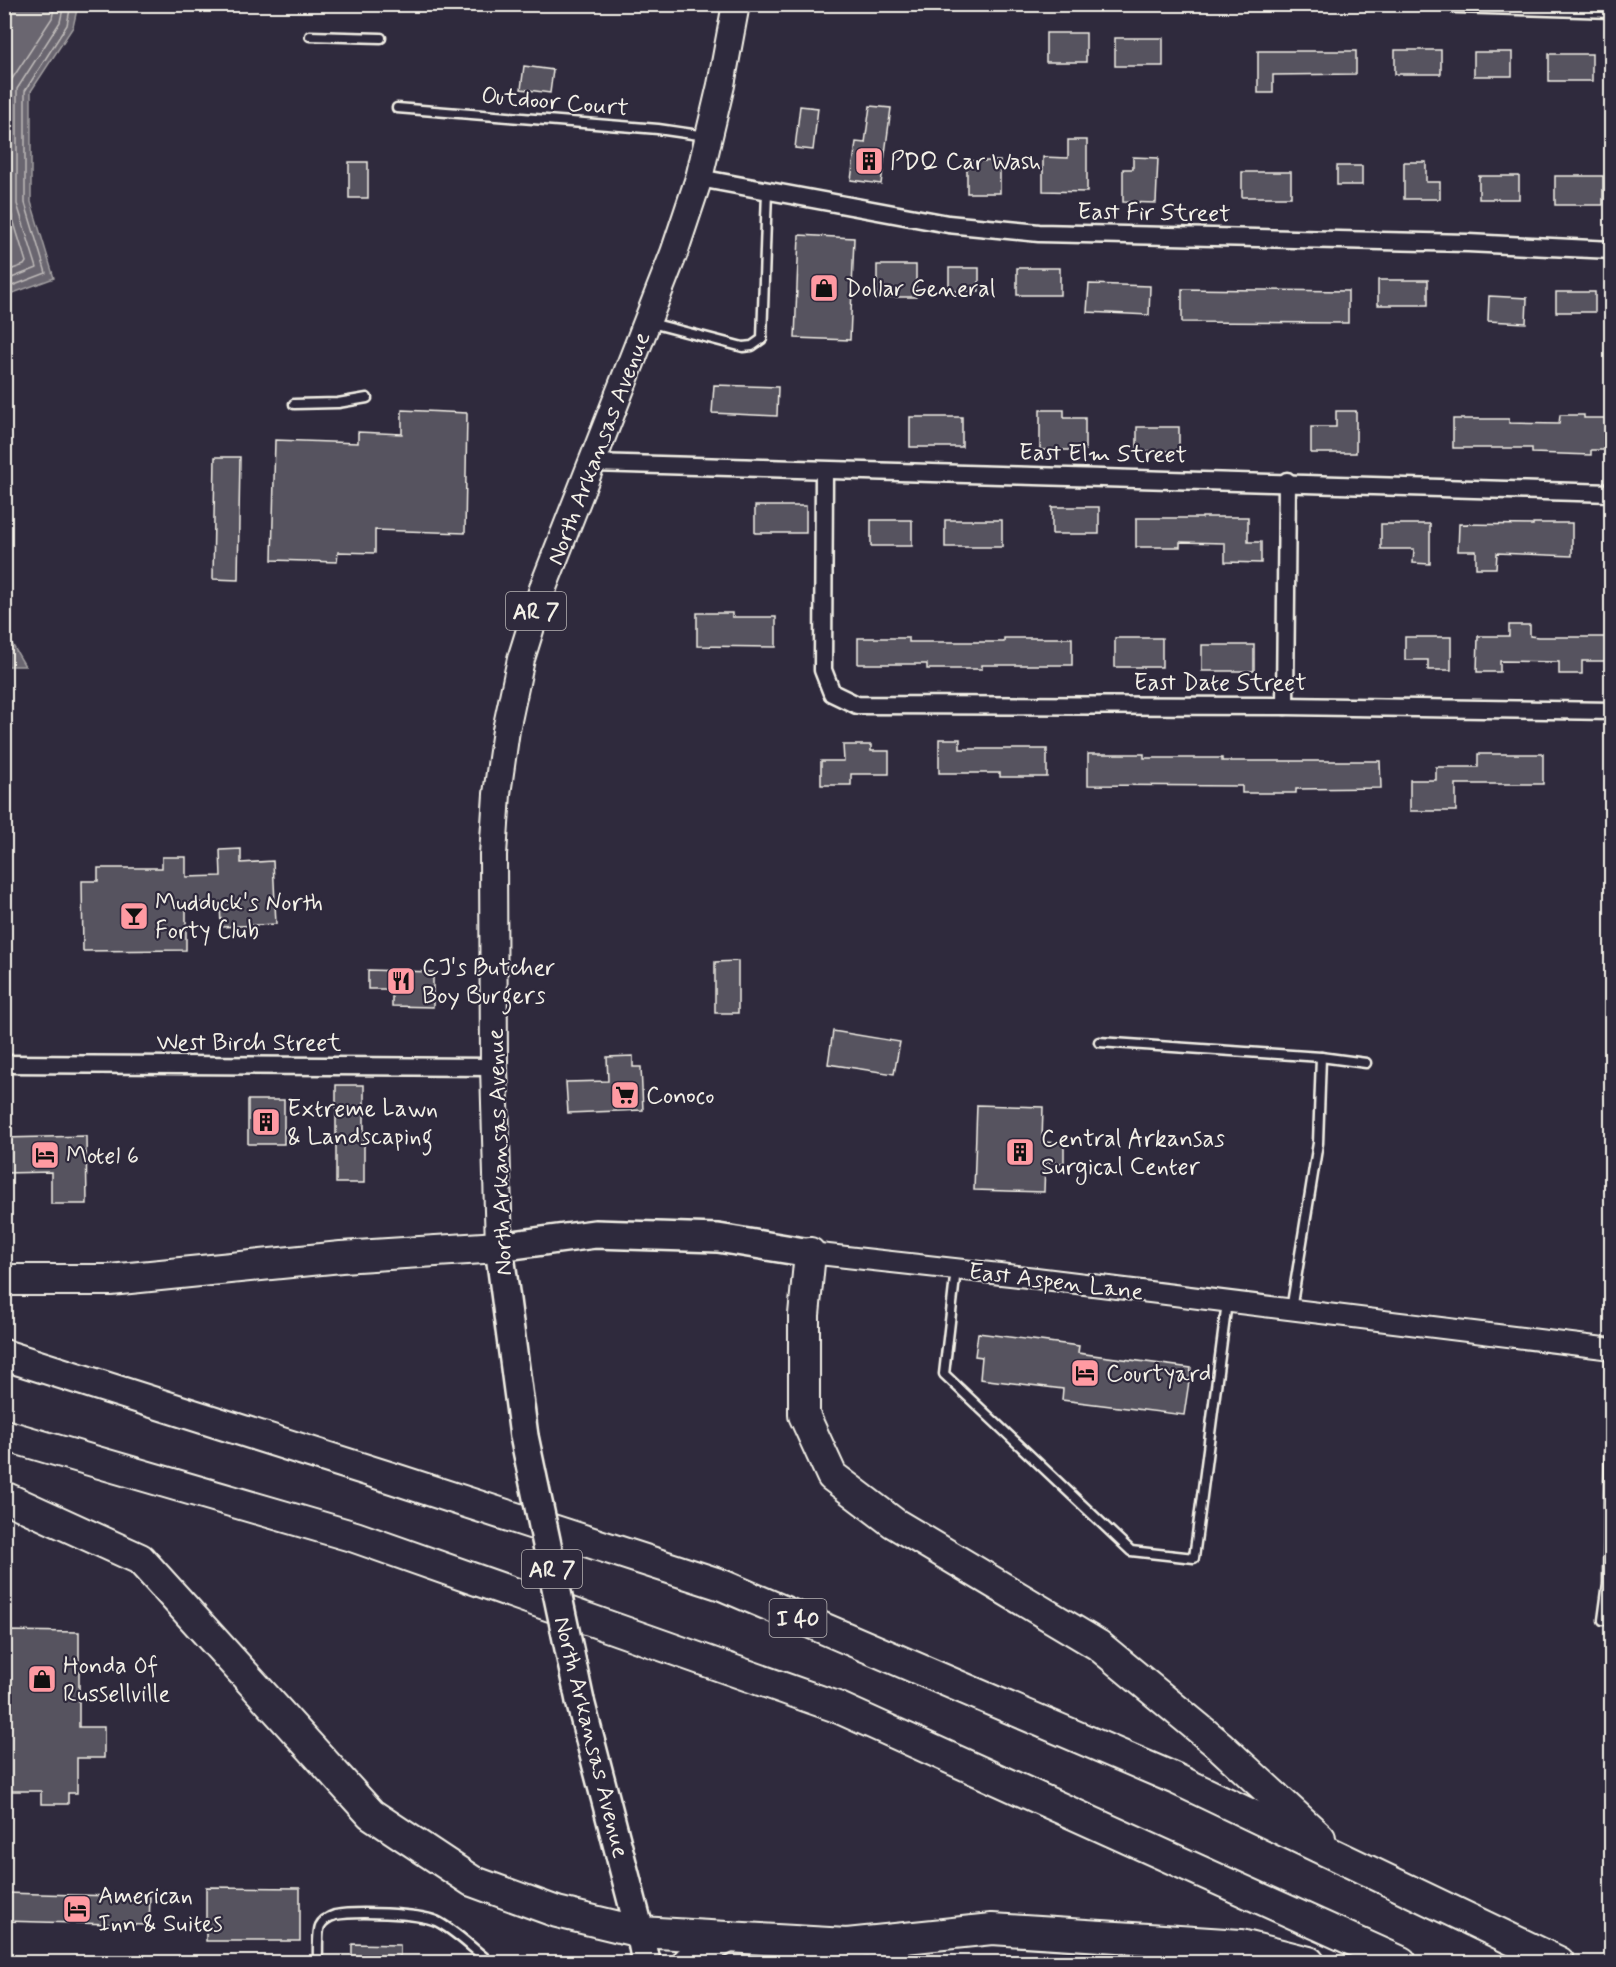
<svg xmlns="http://www.w3.org/2000/svg" width="1616" height="1967" viewBox="0 0 1616 1967" font-family="Mynerve,sans-serif">
<style>
.water{fill:#6a6670;stroke:#a19ea0;stroke-width:1.5}
.lines{fill:none;stroke-linecap:round;stroke-linejoin:round}
.shore{stroke:#bdb9b8;stroke-width:1.5}
.building{fill:#56525f;stroke:#f4f1e8;stroke-width:1.5}
.service-casing{stroke:#f4f1e8;stroke-width:13}
.minor-casing{stroke:#f4f1e8;stroke-width:21}
.tertiary-casing{stroke:#f4f1e8;stroke-width:24}
.primary-casing{stroke:#f4f1e8;stroke-width:30}
.trunk-casing{stroke:#f4f1e8;stroke-width:32}
.motorway-casing{stroke:#f4f1e8;stroke-width:34}
.service{stroke:#2f2a3d;stroke-width:8}
.minor{stroke:#2f2a3d;stroke-width:16}
.tertiary{stroke:#2f2a3d;stroke-width:20}
.primary{stroke:#2f2a3d;stroke-width:26}
.trunk{stroke:#2f2a3d;stroke-width:27}
.motorway{stroke:#2f2a3d;stroke-width:30}
.trunk-bridge-casing{stroke:#f4f1e8;stroke-width:32;stroke-linecap:butt}
.trunk-bridge{stroke:#2f2a3d;stroke-width:27}
.labels{text-anchor:middle;stroke-width:4.5;stroke-linejoin:round;paint-order:stroke}
.shield{fill:#2f2a3d;stroke:#b9b5b5;stroke-width:1.5}
.shield-label{font-size:22px;font-weight:bold;fill:#f4f1e8}
.street-label{font-size:24px;fill:#f4f1e8;stroke:#2f2a3d}
.poi-label{font-size:24px;fill:#f4f1e8;stroke:#2f2a3d;text-anchor:start}
</style>
<rect width="100%" height="100%" fill="#2f2a3d"/>
<filter id="ink" filterUnits="userSpaceOnUse"><feTurbulence type="fractalNoise" baseFrequency=".0167" numOctaves="2"/><feDisplacementMap in="SourceGraphic" scale="12" xChannelSelector="R" yChannelSelector="G"/><feConvolveMatrix kernelMatrix="1 2 1 2 8 2 1 2 1" color-interpolation-filters="sRGB"/></filter>
<g filter="url(#ink)">
<g class="water">
<path d="M5,4L78,5L73,27L31,91V202L54,278L5,296Z"/>
<path d="M4,632H5L25,666H5Z"/>
</g>
<g class="lines">
<g class="shore">
<path d="M4,272L24,265L26,262L8,203V88L12,79L52,18L55,4"/>
<path d="M4,281L37,268L17,204V89L60,22L64,4"/>
<path d="M4,289L46,273L25,203V91L67,25L71,4"/>
</g>
</g>
<g class="building">
<rect x="1046" y="33" width="40" height="29"/>
<rect x="1115" y="38" width="48" height="28"/>
<rect x="1395" y="50" width="46" height="24"/>
<path d="M1258,51H1356V74L1273,75V93H1258Z"/>
<rect x="1474" y="52" width="38" height="24"/>
<rect x="1549" y="54" width="43" height="27"/>
<path d="M524,66L553,70L550,93L521,89Z"/>
<path d="M800,106L818,108L813,150L795,148Z"/>
<path d="M870,106L891,108L881,184L851,180L856,142L865,143Z"/>
<path d="M1068,140H1087V192L1043,191V157L1068,158Z"/>
<path d="M1133,157L1158,158L1156,203L1123,202V169H1133Z"/>
<rect x="967" y="161" width="33" height="32"/>
<rect x="349" y="162" width="19" height="36"/>
<path d="M1404,162H1426V182H1440V199H1404Z"/>
<rect x="1337" y="166" width="25" height="19"/>
<rect x="1242" y="172" width="49" height="25"/>
<rect x="1479" y="176" width="40" height="23"/>
<rect x="1555" y="176" width="48" height="29"/>
<path d="M799,235L854,238L850,340L795,338Z"/>
<rect x="877" y="265" width="39" height="32"/>
<rect x="949" y="268" width="30" height="23"/>
<rect x="1017" y="268" width="43" height="27"/>
<rect x="1378" y="280" width="50" height="25"/>
<path d="M1089,284L1150,286L1149,315L1087,312Z"/>
<path d="M1182,289L1348,291V323L1182,322Z"/>
<rect x="1556" y="292" width="39" height="20"/>
<path d="M1489,296L1527,298L1526,323L1488,321Z"/>
<path d="M714,385L778,387L777,416L712,413Z"/>
<path d="M402,410L467,413L465,533L375,530V553L338,552L337,562L272,560L275,440L358,443V432L402,434Z"/>
<path d="M1040,410H1064V418H1085V450H1040Z"/>
<path d="M1336,411H1356V453H1311V427H1336Z"/>
<path d="M1560,415H1584V418H1611V450H1591V455L1532,453V448H1453V419H1509V423L1559,424Z"/>
<rect x="910" y="417" width="52" height="30"/>
<rect x="1137" y="427" width="42" height="24"/>
<path d="M215,457H240L238,580L213,579Z"/>
<rect x="755" y="506" width="51" height="27"/>
<rect x="1052" y="507" width="47" height="27"/>
<path d="M1202,517H1248V542H1261V563L1225,562V543L1180,542V547H1136V518H1202Z"/>
<rect x="871" y="520" width="41" height="26"/>
<rect x="945" y="520" width="57" height="27"/>
<path d="M1533,523H1572V556L1497,553L1496,568H1476V551H1458L1459,524L1533,525Z"/>
<path d="M1381,524H1430V564L1413,563L1414,549H1381Z"/>
<path d="M697,613H732V617H776V647L697,646Z"/>
<path d="M1509,625H1530V636L1538,637H1611V661H1582V674H1559V662L1500,661V672H1477L1478,636H1509Z"/>
<path d="M1405,637H1451V670H1428V660H1405Z"/>
<path d="M858,638H909V642H1004V638H1072V665H982V669H927V664H858Z"/>
<rect x="1115" y="638" width="47" height="29"/>
<rect x="1202" y="645" width="52" height="26"/>
<path d="M939,739H960V749H1047V777H1000V773H939Z"/>
<path d="M843,745H871V751H889V774H851V785H821V761H844Z"/>
<path d="M1088,754H1144V758H1222V761H1380L1381,788L1296,789V793H1242V786L1088,785Z"/>
<path d="M1478,754H1543V784H1456V811H1410V780H1436V767H1478Z"/>
<path d="M241,849V863L273,861L276,924L221,927L220,902L186,903V950L83,951L82,881H98V868H162V857H186V877L221,876L220,850Z"/>
<path d="M738,961V1013H715V962Z"/>
<path d="M368,970L433,972V1007L392,1006V989H368Z"/>
<path d="M833,1031L900,1042L894,1074L828,1064Z"/>
<path d="M633,1056V1067H641L643,1110L568,1113L566,1082L608,1081L607,1057Z"/>
<rect x="336" y="1085" width="28" height="98"/>
<rect x="248" y="1100" width="36" height="44"/>
<path d="M977,1105L1043,1107L1042,1142L1064,1143V1163L1045,1162L1044,1192L974,1190Z"/>
<path d="M86,1136L87,1204H51V1172L4,1173V1138Z"/>
<path d="M978,1333L1079,1346L1078,1353L1191,1368L1184,1415L1062,1400L1063,1389L980,1379L982,1357L975,1356Z"/>
<path d="M4,1631L79,1632V1727H104V1758H77V1793H68V1804H41V1791H4Z"/>
<path d="M206,1887L300,1888V1941H206Z"/>
<path d="M4,1893L150,1897L149,1925L4,1921Z"/>
<path d="M352,1944L400,1945V1962H352Z"/>
</g>
<g class="lines">
<g class="service-casing">
<g id="service">
<path d="M310,36L381,38"/>
<path d="M397,108L658,129L706,136"/>
<path d="M651,323L743,347L752,346L762,339L767,191"/>
<path d="M294,404L338,403L367,398"/>
<path d="M1099,1042L1321,1057L1366,1063"/>
<path d="M956,1269L944,1374L1131,1551L1194,1558L1227,1302"/>
<path d="M1291,1310L1318,1143L1321,1057"/>
<path d="M1603,1620L1608,1583L1611,1349"/>
<path d="M318,1962C318,1954 317,1933 320,1926C323,1920 329,1917 335,1915C355,1911 417,1913 436,1921C453,1929 469,1945 484,1957L488,1962"/>
</g>
</g>
<g class="minor-casing">
<g id="minor">
<path d="M1456,4L1612,9"/>
<path d="M699,178L948,224L1039,233L1468,243L1612,250"/>
<path d="M593,463C933,475 1272,481 1612,493"/>
<path d="M824,471L823,670L832,693L857,705L1285,706L1612,711"/>
<path d="M1285,706L1287,481"/>
<path d="M4,1064L494,1067"/>
</g>
</g>
<g class="tertiary-casing">
<path id="tertiary" d="M810,1253L1036,1278L1612,1349"/>
</g>
<g class="primary-casing">
<path id="primary" d="M499,1247L494,1067L493,855L497,794L506,730L521,659L544,585L674,253L699,178L721,85L736,4"/>
</g>
<g class="trunk-casing">
<g id="trunk">
<path d="M524,1436L499,1247L595,1234L718,1238L810,1253"/>
<path d="M580,1701L640,1932L646,1962"/>
</g>
</g>
<g class="motorway-casing">
<g id="motorway">
<path d="M810,1253L804,1315V1415L832,1476L894,1523L1098,1645L1219,1745L1320,1838"/>
<path d="M4,1280H110L341,1257L499,1247"/>
<path d="M4,1355L395,1479L722,1585L1176,1779L1559,1962"/>
<path d="M4,1435L355,1537L837,1707L1401,1962"/>
<path d="M4,1497L140,1559L371,1814L472,1881L557,1912L640,1932L847,1944L992,1929L1241,1945L1309,1962"/>
<path d="M688,1962L701,1951L729,1937"/>
</g>
</g>
<use href="#service" class="service"/>
<use href="#minor" class="minor"/>
<use href="#tertiary" class="tertiary"/>
<use href="#primary" class="primary"/>
<use href="#trunk" class="trunk"/>
<use href="#motorway" class="motorway"/>
<g class="trunk-bridge-casing">
<path id="trunk-bridge" d="M524,1436L580,1701"/>
</g>
<use href="#trunk-bridge" class="trunk-bridge"/>
</g>
</g>
<defs>
<g id="building-square" transform="scale(1.5)"><rect x="-9" y="-9" width="18" height="18" rx="4" fill="#ff9aa2" stroke="#2f2a3d"/><path d="M-4-6H4V6H1V3H-1V6H-4ZM-2.5-4.3h1.7v1.8h-1.7ZM.8-4.3h1.7v1.8H.8ZM-2.5-1h1.7V.8h-1.7ZM.8-1h1.7V.8H.8Z" fill="#111"/></g>
<g id="shop-square" transform="scale(1.5)"><rect x="-9" y="-9" width="18" height="18" rx="4" fill="#ff9aa2" stroke="#2f2a3d"/><path d="M-5-2.5h2.3a2.7 3.5 0 0 1 5.4 0H5L5.5 6h-11ZM-1.5-2.5h3a1.5 2.3 0 0 0-3 0Z" fill="#111"/></g>
<g id="bar-square" transform="scale(1.5)"><rect x="-9" y="-9" width="18" height="18" rx="4" fill="#ff9aa2" stroke="#2f2a3d"/><path d="M-6-5H6L.8 .8V4.5H3.5V6h-7V4.5H-.8V.8Z" fill="#111"/></g>
<g id="restaurant-square" transform="scale(1.5)"><rect x="-9" y="-9" width="18" height="18" rx="4" fill="#ff9aa2" stroke="#2f2a3d"/><path d="M-5-6h1v4h1v-4h1v4h1v-4h1v5L-1.5 .5V6h-2V.5L-5-1ZM5-6V6H3V1.5H1.5Q1.5-4 5-6Z" fill="#111"/></g>
<g id="supermarket-square" transform="scale(1.5)"><rect x="-9" y="-9" width="18" height="18" rx="4" fill="#ff9aa2" stroke="#2f2a3d"/><path d="M-6-5.5h2.5l.6 2H6L4.5 2H-2.5L-4.4-4H-6ZM-1.5 3.2a1.3 1.3 0 1 0 .1 0ZM3 3.2a1.3 1.3 0 1 0 .1 0Z" fill="#111"/></g>
<g id="hotel-square" transform="scale(1.5)"><rect x="-9" y="-9" width="18" height="18" rx="4" fill="#ff9aa2" stroke="#2f2a3d"/><path d="M-6-4.5h1.5V1H6V5H4.5V3h-9V5H-6ZM-4 0a1.8 1.8 0 1 1 3.6 0ZM.5 0V-2.5h3Q6-2.5 6 0Z" fill="#111"/></g>
</defs>
<g fill-rule="evenodd">
<use href="#building-square" x="869" y="161"/>
<use href="#shop-square" x="824" y="288"/>
<use href="#bar-square" x="134" y="916"/>
<use href="#restaurant-square" x="401" y="981"/>
<use href="#supermarket-square" x="625" y="1095"/>
<use href="#building-square" x="266" y="1122"/>
<use href="#building-square" x="1020" y="1152"/>
<use href="#hotel-square" x="45" y="1155"/>
<use href="#hotel-square" x="1085" y="1373"/>
<use href="#shop-square" x="42" y="1679"/>
<use href="#hotel-square" x="77" y="1909"/>
</g>
<g class="labels">
<g class="shield">
<rect x="506" y="592" width="60" height="38" rx="4.5"/>
<rect x="522" y="1550" width="60" height="38" rx="4.5"/>
<rect x="769.5" y="1599" width="57" height="38" rx="4.5"/>
</g>
<g class="shield-label">
<text x="536" y="619">AR 7</text>
<text x="552" y="1577">AR 7</text>
<text x="798" y="1626">I 40</text>
</g>
<g class="street-label">
<text transform="translate(555 101) rotate(5)" y="8">Outdoor Court</text>
<text transform="translate(1154 212) rotate(1)" y="8">East Fir Street</text>
<text transform="translate(598 448) rotate(-69)" y="8">North Arkansas Avenue</text>
<text transform="translate(1103 453) rotate(1)" y="8">East Elm Street</text>
<text x="1220" y="690">East Date Street</text>
<text x="249" y="1050">West Birch Street</text>
<text transform="translate(499 1152) rotate(-92)" y="8">North Arkansas Avenue</text>
<text transform="translate(1056 1281) rotate(7)" y="8">East Aspen Lane</text>
<text transform="translate(592 1737) rotate(76)" y="8">North Arkansas Avenue</text>
</g>
<g class="poi-label">
<text x="890" y="169">PDQ Car Wash</text>
<text x="845" y="296">Dollar General</text>
<text x="155" y="910">Mudduck's North<tspan x="155" dy="28">Forty Club</tspan></text>
<text x="422" y="975">CJ's Butcher<tspan x="422" dy="28">Boy Burgers</tspan></text>
<text x="646" y="1103">Conoco</text>
<text x="287" y="1116">Extreme Lawn<tspan x="287" dy="28">&amp; Landscaping</tspan></text>
<text x="1041" y="1146">Central Arkansas<tspan x="1041" dy="28">Surgical Center</tspan></text>
<text x="66" y="1163">Motel 6</text>
<text x="1106" y="1381">Courtyard</text>
<text x="63" y="1673">Honda Of<tspan x="63" dy="28">Russellville</tspan></text>
<text x="98" y="1903">American<tspan x="98" dy="28">Inn &amp; Suites</tspan></text>
</g>
</g>
<rect width="1616" height="1967" fill="none" stroke="#2f2a3d" stroke-width="24"/>
<rect x="12" y="12" width="1592" height="1943" fill="none" stroke="#f4f1e8" stroke-width="2" filter="url(#ink)"/>
</svg>
